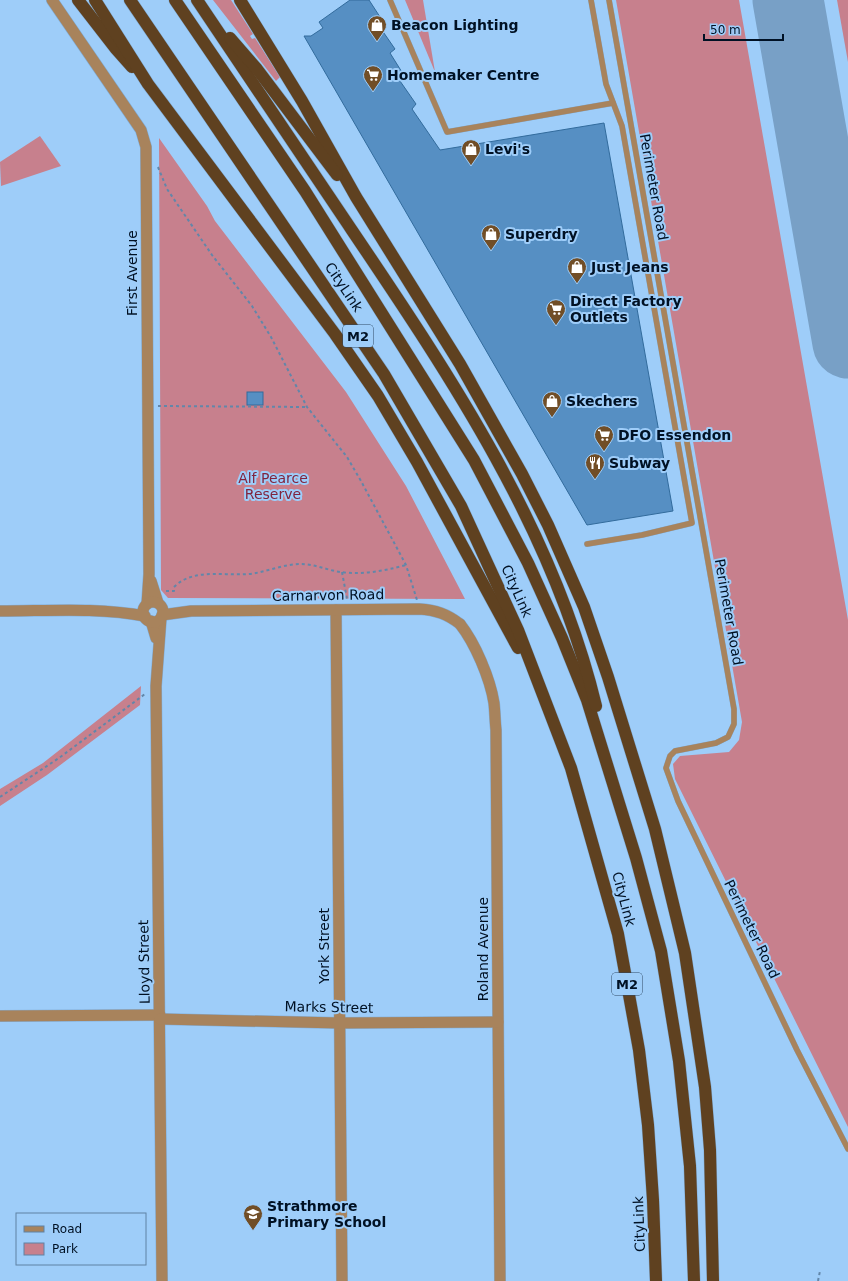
<svg xmlns="http://www.w3.org/2000/svg" width="848" height="1281" viewBox="0 0 848 1281" font-family="'DejaVu Sans',sans-serif">
<style>
.green{fill:#c7808d}
.lines{fill:none;stroke-linecap:round;stroke-linejoin:round}
.runway{stroke:#78a0c6;stroke-width:71}
.building{fill:#568fc3;stroke:#326b9c}
.service-casing{stroke:#82abd3;stroke-width:6}
.minor-casing{stroke:#82abd3;stroke-width:12}
.tertiary-casing{stroke:#82abd3;stroke-width:12}
.motorway-casing{stroke:#82abd3;stroke-width:13}
.path{stroke:#6286a9;stroke-width:2;stroke-dasharray:3 3;stroke-linecap:butt}
.service{stroke:#a8835c;stroke-width:5.5}
.minor{stroke:#a8835c;stroke-width:11}
.tertiary{stroke:#a8835c;stroke-width:11}
.motorway{stroke:#5f4120;stroke-width:12}
.labels{text-anchor:middle;stroke-width:4;stroke-linejoin:round;paint-order:stroke}
.shield{fill:#9ecdf9;stroke:#2f4964;stroke-width:1}
.shield-label{font-size:13px;font-weight:bold;fill:#001124}
.poi-label{font-size:14px;font-weight:bold;fill:#001124;stroke:#9ecdf9;text-anchor:start}
.street-label{font-size:14px;fill:#001124;stroke:#9ecdf9}
.park-label{font-size:14px;fill:#80243e;stroke:#9ecdf9}
</style>
<rect width="100%" height="100%" fill="#9ecdf9"/>
<g class="green">
<path d="M213,0H231L253,34L250,36L252,39L255,38L280,77L276,81Z"/>
<path d="M405,0H423L435,72Z"/>
<path d="M616,0H739L848,620V1127L675,779L673,764L680,756L729,752L739,740L742,722Z"/>
<path d="M837,0H848V62Z"/>
<path d="M40,136L61,166L1,186L0,162Z"/>
<path d="M159,138L207,206L215,221L346,392L406,486L465,599L168,598L161,590Z"/>
<path d="M141,686L140,705L47,775L0,806V789L43,763Z"/>
</g>
<g class="lines">
<path class="runway" d="M788,0L848,343"/>
</g>
<g class="building">
<path d="M350,0H369L382,20L377,23L395,49L390,53L405,77L400,81L416,104L412,109L440,150L604,123L673,511L587,525L304,36H311L323,28L319,22Z"/>
<rect x="247" y="392" width="16" height="13"/>
</g>
<g class="lines">
<g class="service-casing">
<g id="service">
<path d="M390,0L447,132L613,103"/>
<path d="M609,0L734,709V724L728,737L716,743L675,751L670,756L666,768L678,801L797,1050L848,1149"/>
<path d="M587,544L642,535L692,523L622,126L606,84L591,0"/>
</g>
</g>
<g class="minor-casing">
<g id="minor">
<path d="M52,0L141,130L146,147L149,574L147,604"/>
<path d="M151,581L158,603"/>
<path d="M336,610L342,1281"/>
<path d="M161,618L156,686L162,1281"/>
<path d="M151,621L156,638"/>
<path d="M460,624C475,643 490,678 494,703C495,712 495,721 496,730L500,1281"/>
<path d="M0,1016L160,1015"/>
<path d="M160,1019L339,1023L498,1022"/>
</g>
</g>
<g class="tertiary-casing">
<g id="tertiary">
<circle cx="153" cy="612" r="10"/>
<path d="M0,611C48,611 97,607 145,616"/>
<path d="M162,615L191,611L419,609C436,610 447,614 460,624"/>
</g>
</g>
<g class="motorway-casing">
<g id="motorway">
<path d="M78,0L116,49L132,67"/>
<path d="M95,0L148,84L335,334L378,396L417,462L518,648"/>
<path d="M130,0L384,374L461,506L518,630L571,768L618,934L639,1050L648,1125L653,1200L656,1281"/>
<path d="M175,0L305,191L474,460L528,563L562,638L587,700L636,858L661,951L679,1061L690,1166L694,1281"/>
<path d="M197,0C245,71 293,143 341,214C444,367 552,523 596,706"/>
<path d="M240,0L302,101L356,197L460,364L522,474L548,525L584,607L608,677L655,829L685,953L705,1087L710,1150L713,1281"/>
<path d="M230,38L257,69L337,175"/>
</g>
</g>
<g class="path">
<path d="M158,167L167,189L212,255L252,306L271,337L307,407L347,457L361,481L406,565L417,600"/>
<path d="M158,406L307,407"/>
<path d="M342,572L347,599"/>
<path d="M166,591H174V587C195,566 229,578 256,573C271,570 286,564 301,564C314,564 327,570 340,572C363,575 384,571 406,565"/>
<path d="M0,797L59,758L145,694"/>
<path d="M818,1281L820,1271"/>
</g>
<use href="#service" class="service"/>
<use href="#minor" class="minor"/>
<use href="#tertiary" class="tertiary"/>
<use href="#motorway" class="motorway"/>
</g>
<defs>
<g id="shop-pin" transform="scale(1)"><path d="M0 17L-7.5 6A9.5 9.5 0 1 1 7.5 6Z" fill="#714e27" stroke="#9ecdf9"/><path d="M-5-2.5h2.3a2.7 3.5 0 0 1 5.4 0H5L5.5 6h-11ZM-1.5-2.5h3a1.5 2.3 0 0 0-3 0Z" fill="#fff"/></g>
<g id="supermarket-pin" transform="scale(1)"><path d="M0 17L-7.5 6A9.5 9.5 0 1 1 7.5 6Z" fill="#714e27" stroke="#9ecdf9"/><path d="M-6-5.5h2.5l.6 2H6L4.5 2H-2.5L-4.4-4H-6ZM-1.5 3.2a1.3 1.3 0 1 0 .1 0ZM3 3.2a1.3 1.3 0 1 0 .1 0Z" fill="#fff"/></g>
<g id="restaurant-pin" transform="scale(1)"><path d="M0 17L-7.5 6A9.5 9.5 0 1 1 7.5 6Z" fill="#714e27" stroke="#9ecdf9"/><path d="M-5-6h1v4h1v-4h1v4h1v-4h1v5L-1.5 .5V6h-2V.5L-5-1ZM5-6V6H3V1.5H1.5Q1.5-4 5-6Z" fill="#fff"/></g>
<g id="school-pin" transform="scale(1)"><path d="M0 17L-7.5 6A9.5 9.5 0 1 1 7.5 6Z" fill="#714e27" stroke="#9ecdf9"/><path d="M0-5L7-2L0 1L-7-2ZM-4 1L0 2.5L4 1V4Q0 6-4 4Z" fill="#fff"/></g>
</defs>
<g fill-rule="evenodd">
<use href="#shop-pin" x="377" y="25"/>
<use href="#supermarket-pin" x="373" y="75"/>
<use href="#shop-pin" x="471" y="149"/>
<use href="#shop-pin" x="491" y="234"/>
<use href="#shop-pin" x="577" y="267"/>
<use href="#supermarket-pin" x="556" y="309"/>
<use href="#shop-pin" x="552" y="401"/>
<use href="#supermarket-pin" x="604" y="435"/>
<use href="#restaurant-pin" x="595" y="463"/>
<use href="#school-pin" x="253" y="1214"/>
</g>
<g class="labels">
<g class="shield">
<rect x="343" y="325" width="30" height="22" rx="3"/>
<rect x="612" y="973" width="30" height="22" rx="3"/>
</g>
<g class="shield-label">
<text x="358" y="341">M2</text>
<text x="627" y="989">M2</text>
</g>
<g class="poi-label">
<text x="391" y="30">Beacon Lighting</text>
<text x="387" y="80">Homemaker Centre</text>
<text x="485" y="154">Levi's</text>
<text x="505" y="239">Superdry</text>
<text x="591" y="272">Just Jeans</text>
<text x="570" y="306">Direct Factory<tspan x="570" dy="16">Outlets</tspan></text>
<text x="566" y="406">Skechers</text>
<text x="618" y="440">DFO Essendon</text>
<text x="609" y="468">Subway</text>
<text x="267" y="1211">Strathmore<tspan x="267" dy="16">Primary School</tspan></text>
</g>
<g class="street-label">
<text transform="translate(654 187) rotate(80)" y="5">Perimeter Road</text>
<text transform="translate(132 273) rotate(-90)" y="5">First Avenue</text>
<text transform="translate(344 287) rotate(56)" y="5">CityLink</text>
<text transform="translate(517 591) rotate(66)" y="5">CityLink</text>
<text transform="translate(328 595) rotate(-1)" y="5">Carnarvon Road</text>
<text transform="translate(729 612) rotate(80)" y="5">Perimeter Road</text>
<text transform="translate(624 899) rotate(75)" y="5">CityLink</text>
<text transform="translate(752 929) rotate(64)" y="5">Perimeter Road</text>
<text transform="translate(324 946) rotate(-90)" y="5">York Street</text>
<text transform="translate(483 949) rotate(-90)" y="5">Roland Avenue</text>
<text transform="translate(144 962) rotate(-91)" y="5">Lloyd Street</text>
<text transform="translate(329 1007) rotate(1)" y="5">Marks Street</text>
<text transform="translate(639 1224) rotate(-92)" y="5">CityLink</text>
</g>
<g class="park-label">
<text x="273" y="483">Alf Pearce<tspan x="273" dy="16">Reserve</tspan></text>
</g>
</g>
<rect x="16" y="1213" width="130" height="52" fill="#9ecdf9" stroke="#5f82a4"/>
<rect x="24" y="1226" width="20" height="6" fill="#a8835c" stroke="#5f82a4"/>
<text x="52" y="1233" font-size="12" fill="#001124">Road</text>
<rect x="24" y="1243" width="20" height="12" fill="#c7808d" stroke="#5f82a4"/>
<text x="52" y="1253" font-size="12" fill="#001124">Park</text>
<path d="M704 34v6h79v-6" fill="none" stroke="#001124" stroke-width="2"/>
<text x="710" y="34" font-size="12" fill="#001124" stroke="#9ecdf9" stroke-width="3" paint-order="stroke">50 m</text>
</svg>
